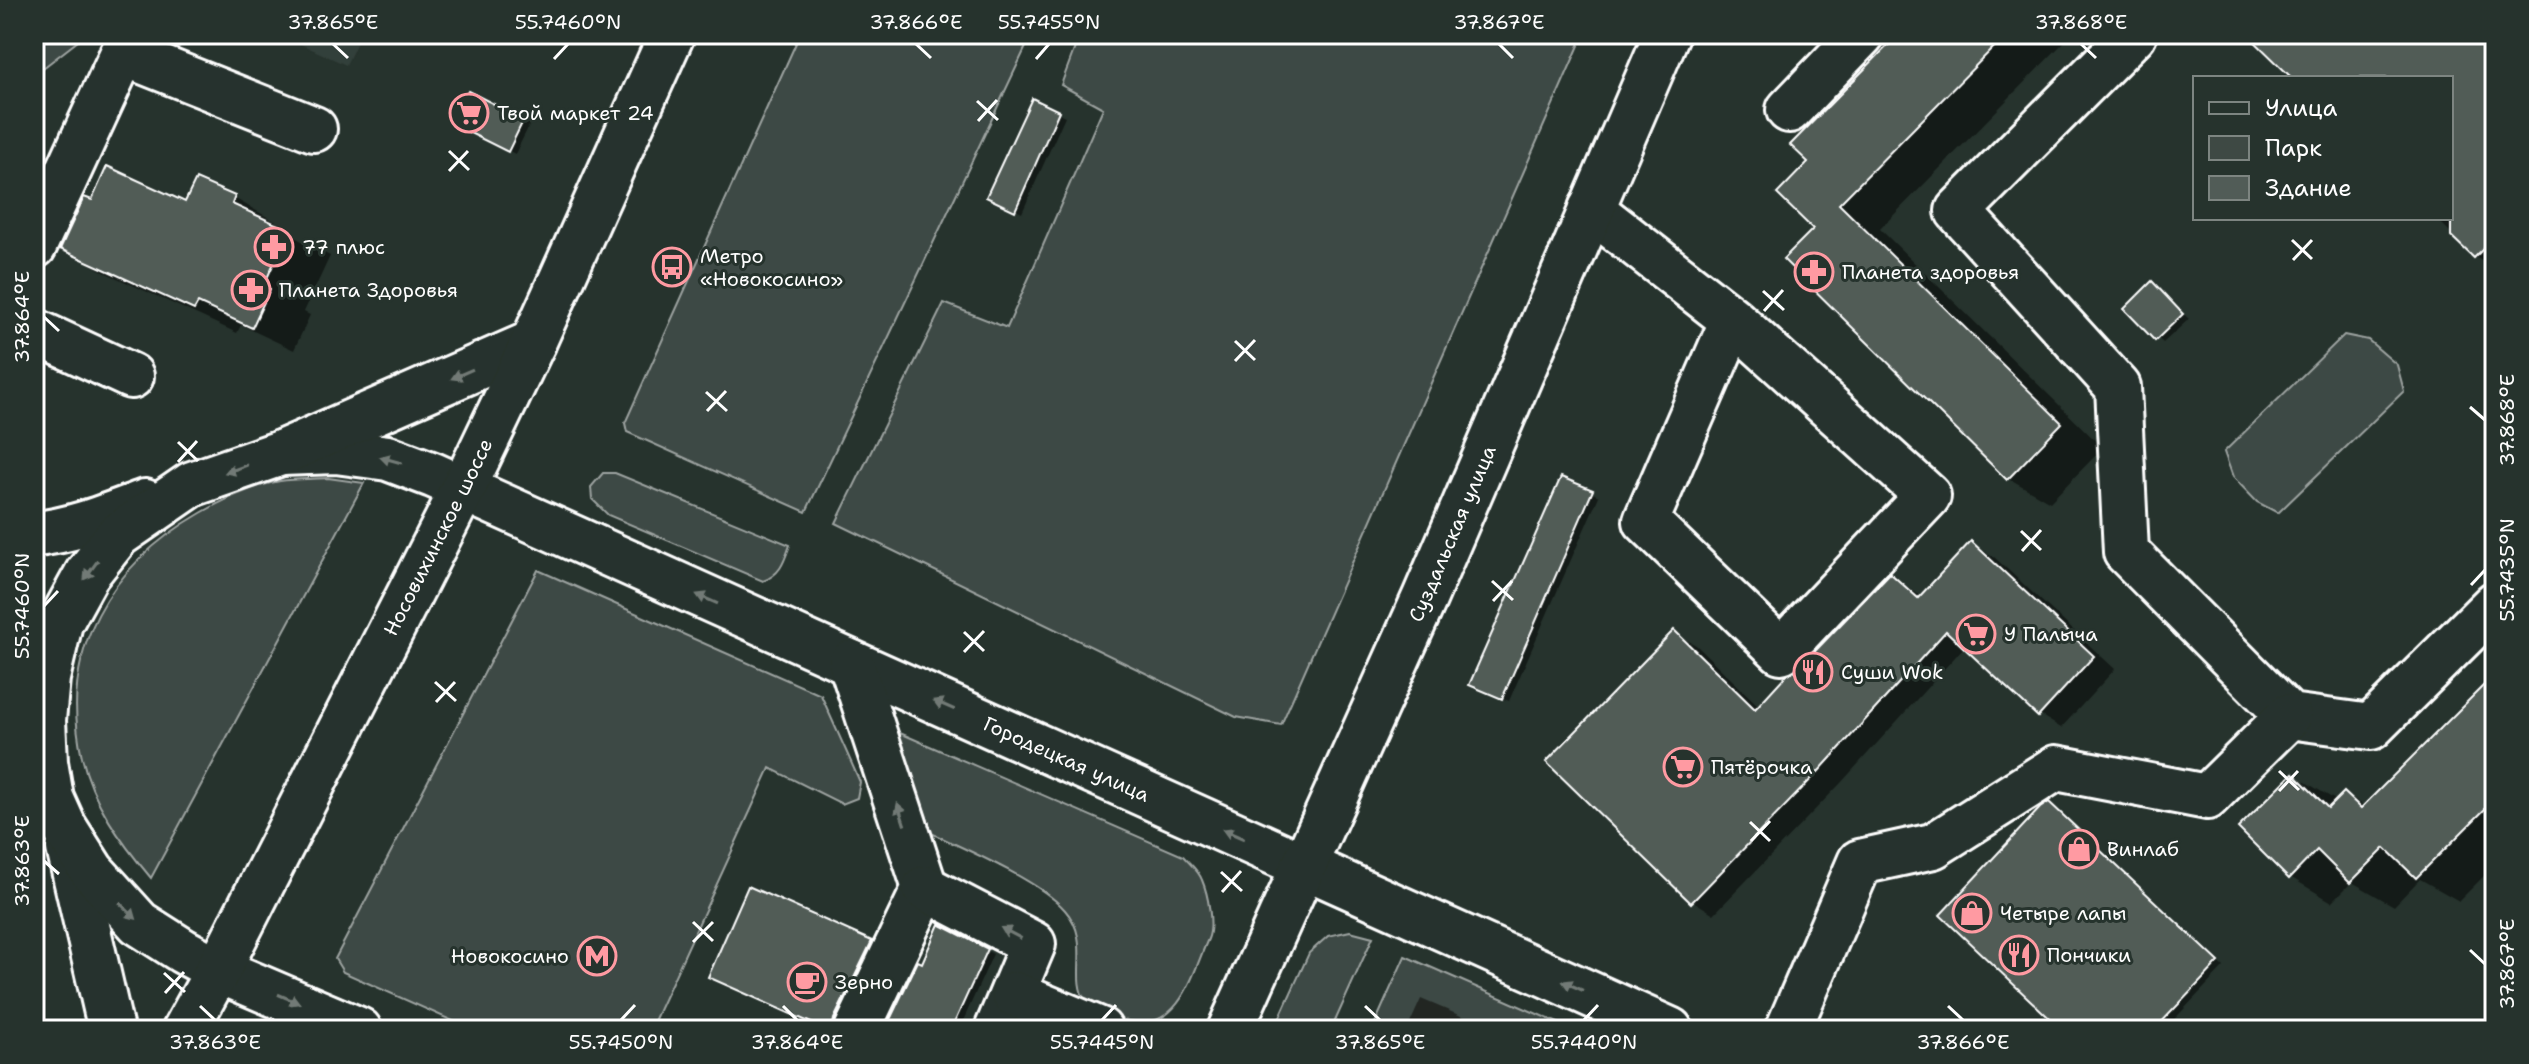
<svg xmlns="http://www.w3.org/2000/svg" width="2529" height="1064" viewBox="0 0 2529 1064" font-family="'Shantell Sans',sans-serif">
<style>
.built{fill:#333f3a}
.green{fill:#3e4944;stroke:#9ea4a2;stroke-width:2}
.shadow{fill:#0007}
.building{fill:#515c57;stroke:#fff;stroke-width:2}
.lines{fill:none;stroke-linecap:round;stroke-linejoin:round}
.minor-casing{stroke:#fff;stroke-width:50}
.major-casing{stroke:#fff;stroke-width:50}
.minor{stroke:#26332d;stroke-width:44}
.major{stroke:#26332d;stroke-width:44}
.oneway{fill:#727a76}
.ticks{fill:none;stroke:#fff;stroke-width:3}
.labels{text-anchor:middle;stroke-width:6;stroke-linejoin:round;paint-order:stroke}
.poi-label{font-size:20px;fill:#fff;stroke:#26332d;text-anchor:start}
.street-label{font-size:20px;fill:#fff;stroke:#26332d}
.neatline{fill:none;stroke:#fff;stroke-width:3}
.ticks-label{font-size:20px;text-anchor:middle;fill:#fff}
</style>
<rect width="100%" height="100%" fill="#26332d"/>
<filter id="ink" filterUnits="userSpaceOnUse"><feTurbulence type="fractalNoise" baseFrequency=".0125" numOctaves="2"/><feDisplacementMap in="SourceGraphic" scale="16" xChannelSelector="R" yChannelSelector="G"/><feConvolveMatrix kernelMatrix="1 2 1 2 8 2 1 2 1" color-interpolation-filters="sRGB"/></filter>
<g filter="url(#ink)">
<path class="built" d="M279,34H361L346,65Z"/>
<g class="green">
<path d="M34,34H87L34,75Z"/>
<path d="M800,34H1032L806,512L627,432L625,423Z"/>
<path d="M1080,34H1584L1281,725L1236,717L836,523L944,303L1007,328L1103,108L1061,85Z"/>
<path d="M2344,335L2368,340L2397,365L2404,391L2278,513L2257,502L2233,477L2224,452Z"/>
<path d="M603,473H615L790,545C784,562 781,574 763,581L608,515L592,499L591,487Z"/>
<path d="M328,478L364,483L151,878C121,842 92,802 82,757C58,650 110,565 201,513C225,499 252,486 280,481C295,479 312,479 328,478Z"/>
<path d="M538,570L821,695L860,782L857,798L842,804L770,768L650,1030H473L343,972L335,959Z"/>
<path d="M893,730L1183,856C1189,863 1199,871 1202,880C1208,894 1214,925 1208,939C1193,972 1181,1028 1135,1022C1040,1009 1104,954 1065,910C1037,878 953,844 912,824Z"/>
<path d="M1350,931L1373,937L1331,1030H1274L1309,953L1328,936Z"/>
<path d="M1405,956L1574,1030H1372Z"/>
</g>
<g class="shadow">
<path d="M1901,34H2072L1880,229L2103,448L2050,502L2008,478L1815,228L1811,162Z"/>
<path d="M2250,34H2495V259L2489,265L2475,257L2436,218H2451V78H2294Z"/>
<path d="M1033,101L1065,116L1022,213L995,200Z"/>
<path d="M523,120L530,124L515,154L461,127Z"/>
<path d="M234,198L276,222L274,226L330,256L304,312L310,315L294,350L241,325L237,333L104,272L63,248L93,203L186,204Z"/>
<path d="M2152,284L2189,319L2163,343L2127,309Z"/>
<path d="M1562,479L1599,496L1509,701L1478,688Z"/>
<path d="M1971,544L1993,556L2115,669L2061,728L2040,715L1965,646L1841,783L1714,914L1693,901L1674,633L1696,645L1760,707L1800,670L1890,575L1922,597Z"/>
<path d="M2495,677V865L2459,901L2420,879L2394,906L2352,882L2332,902L2290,877L2294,775L2337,801L2345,794L2365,806Z"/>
<path d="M2049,804L2224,967L2164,1030H2064Z"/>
<path d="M940,926L993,954L959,1030H887L923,966Z"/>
<path d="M871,943L878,947L840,1030H829L717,980Z"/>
<path d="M1421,999L1494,1030H1407Z"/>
</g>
<g class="building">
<path d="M1899,34H2007L1839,204L2062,423L2007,480L1783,259L1813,229L1777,194L1808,162L1790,145Z"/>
<path d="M2247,34H2495V237L2474,258L2451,236V78H2292Z"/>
<path d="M468,91L524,119L508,152L452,124Z"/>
<path d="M1032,98L1059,111L1015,211L986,197Z"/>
<path d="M107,166L185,202L196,179L235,196L232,204L289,230L263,287L270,289L252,328L198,303L194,310L60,249L84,197L92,200Z"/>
<path d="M2152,281L2183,314L2155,341L2124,309Z"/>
<path d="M1561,477L1593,490L1502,699L1469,685Z"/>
<path d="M1971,541L2094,656L2038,717L1946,631L1819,771L1691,903L1546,762L1674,630L1755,709L1786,675L1799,668L1890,573L1918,598Z"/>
<path d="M2495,674V799L2416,878L2385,848L2350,883L2317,850L2289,879L2238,828L2293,773L2328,808L2344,792L2361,808Z"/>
<path d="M2049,802L2219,962L2154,1030H2062L1940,915L2040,808Z"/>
<path d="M748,886L872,941L834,1019L832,1030H827L708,977Z"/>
<path d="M939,924L988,949L951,1030H885L918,961L922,963Z"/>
</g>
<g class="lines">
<g class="minor-casing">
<g id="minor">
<path d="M2134,34L1958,211L2118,387L2126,552L2289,716L2371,727L2495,604"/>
<path d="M1789,110L1862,34"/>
<path d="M1591,209L1733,320L1928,496L1781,651L1646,521L1733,320"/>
<path d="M34,246L123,53L314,129"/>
<path d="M34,331L131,376"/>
<path id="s1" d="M281,453L336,451L388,458L433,475L1670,1030"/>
<path d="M34,534C72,531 110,515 145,502"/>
<path d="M851,663L925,888L857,1030"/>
<path d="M69,848L111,1030"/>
<path d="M925,888L1033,944L997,1030"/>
<path d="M1014,994L1100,1030"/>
<path d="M359,1030L218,970L183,951L139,923L92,871L64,827L51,798L45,762L43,720L47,678L60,623L87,574L118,535L192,484L281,453L533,343"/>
<path id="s2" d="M1230,1030L1425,597L1667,34"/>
<path d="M1788,1030L1860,862L1933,846L2056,768L2207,797L2289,716"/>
</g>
</g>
<g class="major-casing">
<g id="major">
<path id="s3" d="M185,1030L218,970L463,489L533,343L672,34"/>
</g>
</g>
<use href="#minor" class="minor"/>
<use href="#major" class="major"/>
</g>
<defs><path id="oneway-solid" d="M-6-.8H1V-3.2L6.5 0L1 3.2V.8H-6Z" transform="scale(2)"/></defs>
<g class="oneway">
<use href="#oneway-solid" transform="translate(462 374) rotate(156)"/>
<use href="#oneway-solid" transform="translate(391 460) rotate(-164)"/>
<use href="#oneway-solid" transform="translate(236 469) rotate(161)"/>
<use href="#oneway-solid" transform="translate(91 570) rotate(126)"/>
<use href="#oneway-solid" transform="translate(707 599) rotate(-156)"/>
<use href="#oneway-solid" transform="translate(944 705) rotate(-156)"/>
<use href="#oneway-solid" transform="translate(901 814) rotate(-108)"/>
<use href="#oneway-solid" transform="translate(1233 834) rotate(-156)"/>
<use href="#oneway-solid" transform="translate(128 911) rotate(44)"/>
<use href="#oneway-solid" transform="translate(1011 933) rotate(-152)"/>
<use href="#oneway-solid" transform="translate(1573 986) rotate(-156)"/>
<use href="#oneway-solid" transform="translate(289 999) rotate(23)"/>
</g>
</g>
<path class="ticks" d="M333,44L348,58M916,44L931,58M1499,44L1513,58M2081,44L2096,58M554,59L568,44M1036,59L1049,44M977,101L998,120M978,121L997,100M449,151L469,170M449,171L468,151M2292,240L2312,259M2293,260L2312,240M1763,291L1784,310M1764,311L1783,290M44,317L59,331M1235,341L1255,360M1235,361L1255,340M706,392L727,411M2470,407L2485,420M707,411L726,391M178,442L198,461M178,462L197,441M2021,531L2041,550M2022,551L2041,530M1492,581L1513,600M2471,585L2485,570M1493,601L1512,581M44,606L58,591M964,632L984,651M964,652L984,631M435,682L456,701M436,702L455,682M2279,771L2299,790M2279,791L2298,771M1750,822L1770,841M1751,841L1770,821M44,861L59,874M1221,872L1242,891M1222,892L1241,871M693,922L713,941M693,942L713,922M2470,950L2485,964M164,973L185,992M165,993L184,972M200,1006L215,1020M783,1006L797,1020M1365,1006L1380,1020M1948,1006L1963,1020M621,1020L635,1005M1102,1020L1116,1005M1584,1020L1598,1005"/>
<defs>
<g id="supermarket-ring" transform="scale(2)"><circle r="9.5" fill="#26332d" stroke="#ff9aa2" stroke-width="1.5"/><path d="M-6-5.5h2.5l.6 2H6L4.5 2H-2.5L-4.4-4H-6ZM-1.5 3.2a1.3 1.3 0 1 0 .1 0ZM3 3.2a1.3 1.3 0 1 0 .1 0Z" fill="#ff9aa2"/></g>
<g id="pharmacy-ring" transform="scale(2)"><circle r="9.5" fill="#26332d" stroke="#ff9aa2" stroke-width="1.5"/><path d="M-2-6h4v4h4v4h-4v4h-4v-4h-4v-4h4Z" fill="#ff9aa2"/></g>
<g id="bus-ring" transform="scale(2)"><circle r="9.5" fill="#26332d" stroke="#ff9aa2" stroke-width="1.5"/><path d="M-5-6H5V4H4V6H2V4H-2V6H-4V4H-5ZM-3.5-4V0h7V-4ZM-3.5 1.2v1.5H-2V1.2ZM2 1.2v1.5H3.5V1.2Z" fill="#ff9aa2"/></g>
<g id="restaurant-ring" transform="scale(2)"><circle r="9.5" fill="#26332d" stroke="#ff9aa2" stroke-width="1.5"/><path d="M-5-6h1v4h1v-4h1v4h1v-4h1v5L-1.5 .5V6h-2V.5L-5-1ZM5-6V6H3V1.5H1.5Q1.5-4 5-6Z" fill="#ff9aa2"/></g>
<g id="shop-ring" transform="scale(2)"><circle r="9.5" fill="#26332d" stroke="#ff9aa2" stroke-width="1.5"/><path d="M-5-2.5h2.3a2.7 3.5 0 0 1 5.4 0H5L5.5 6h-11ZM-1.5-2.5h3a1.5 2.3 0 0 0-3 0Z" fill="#ff9aa2"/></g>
<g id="metro-ring" transform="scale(2)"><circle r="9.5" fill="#26332d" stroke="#ff9aa2" stroke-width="1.5"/><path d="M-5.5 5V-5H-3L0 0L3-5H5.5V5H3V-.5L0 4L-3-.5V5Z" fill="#ff9aa2"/></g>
<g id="cafe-ring" transform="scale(2)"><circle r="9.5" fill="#26332d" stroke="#ff9aa2" stroke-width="1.5"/><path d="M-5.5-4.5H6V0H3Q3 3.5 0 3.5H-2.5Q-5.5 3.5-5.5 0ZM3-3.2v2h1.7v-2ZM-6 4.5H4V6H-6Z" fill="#ff9aa2"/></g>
</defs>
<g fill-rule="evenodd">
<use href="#supermarket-ring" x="469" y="113"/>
<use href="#pharmacy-ring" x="274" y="247"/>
<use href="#bus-ring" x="672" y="267"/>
<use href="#pharmacy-ring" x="1814" y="272"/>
<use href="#pharmacy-ring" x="251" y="290"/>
<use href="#supermarket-ring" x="1976" y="634"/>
<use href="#restaurant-ring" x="1813" y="672"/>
<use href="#supermarket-ring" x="1683" y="767"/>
<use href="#shop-ring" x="2079" y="849"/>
<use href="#shop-ring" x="1972" y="913"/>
<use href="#restaurant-ring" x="2019" y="955"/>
<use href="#metro-ring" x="597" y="956"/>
<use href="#cafe-ring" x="807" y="982"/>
</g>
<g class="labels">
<g class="poi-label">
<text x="497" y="120">Твой маркет 24</text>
<text x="302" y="254">77 плюс</text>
<text x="700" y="263">Метро<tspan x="700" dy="23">«Новокосино»</tspan></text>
<text x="1842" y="279">Планета здоровья</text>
<text x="279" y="297">Планета Здоровья</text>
<text x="2004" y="641">У Палыча</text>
<text x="1841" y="679">Суши Wok</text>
<text x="1711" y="774">Пятёрочка</text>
<text x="2107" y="856">Винлаб</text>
<text x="2000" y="920">Четыре лапы</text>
<text x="2047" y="962">Пончики</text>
<text x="569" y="963" text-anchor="end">Новокосино</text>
<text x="835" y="989">Зерно</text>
</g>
<g class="street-label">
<text dy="7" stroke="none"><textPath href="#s2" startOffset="544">Суздальская улица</textPath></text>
<text dy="7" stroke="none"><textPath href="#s3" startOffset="554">Носовихинское шоссе</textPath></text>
<text dy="7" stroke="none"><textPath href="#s1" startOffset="850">Городецкая улица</textPath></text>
</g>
</g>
<rect width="2529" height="1064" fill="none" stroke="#26332d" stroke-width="88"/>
<rect x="2193" y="76" width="260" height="144" fill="#26332d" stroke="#7d8581" stroke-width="2"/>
<rect x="2209" y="102" width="40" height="12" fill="#26332d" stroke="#7d8581" stroke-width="2"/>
<text x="2265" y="116" font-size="24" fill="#ffffff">Улица</text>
<rect x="2209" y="136" width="40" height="24" fill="#3e4944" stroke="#7d8581" stroke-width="2"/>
<text x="2265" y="156" font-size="24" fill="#ffffff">Парк</text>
<rect x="2209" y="176" width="40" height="24" fill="#515c57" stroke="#7d8581" stroke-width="2"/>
<text x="2265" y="196" font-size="24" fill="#ffffff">Здание</text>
<rect x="44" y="44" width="2441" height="976" class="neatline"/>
<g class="ticks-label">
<text x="333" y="29">37.865°E</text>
<text x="568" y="29">55.7460°N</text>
<text x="916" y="29">37.866°E</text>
<text x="1049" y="29">55.7455°N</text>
<text x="1499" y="29">37.867°E</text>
<text x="2081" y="29">37.868°E</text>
<text transform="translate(22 317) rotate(-90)" y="7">37.864°E</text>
<text transform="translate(2507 420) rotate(-90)" y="7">37.868°E</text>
<text transform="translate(2507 570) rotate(-90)" y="7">55.7435°N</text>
<text transform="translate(22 606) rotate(-90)" y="7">55.7460°N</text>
<text transform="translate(22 861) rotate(-90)" y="7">37.863°E</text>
<text transform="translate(2507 964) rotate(-90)" y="7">37.867°E</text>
<text x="215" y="1049">37.863°E</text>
<text x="621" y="1049">55.7450°N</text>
<text x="797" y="1049">37.864°E</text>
<text x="1102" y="1049">55.7445°N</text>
<text x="1380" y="1049">37.865°E</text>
<text x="1584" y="1049">55.7440°N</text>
<text x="1963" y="1049">37.866°E</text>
</g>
</svg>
